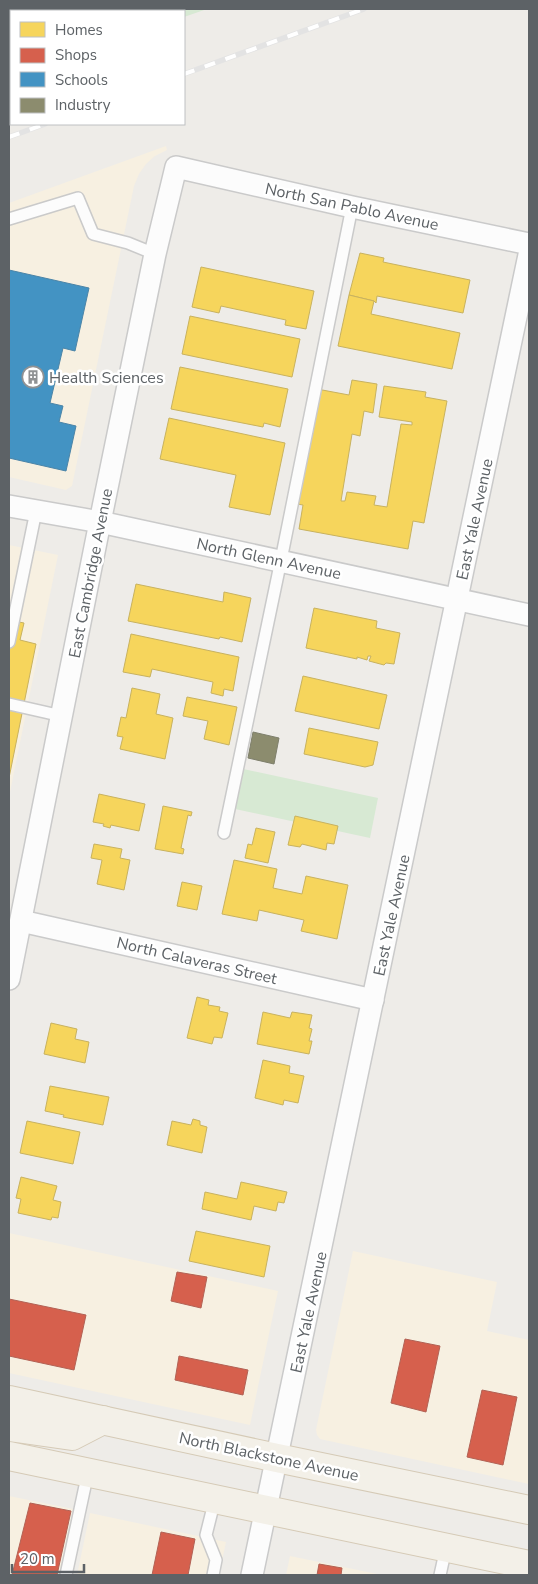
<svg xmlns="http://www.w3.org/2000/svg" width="538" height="1584" viewBox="0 0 538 1584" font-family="'Nunito Sans',sans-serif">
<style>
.commercial{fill:#f7f0e1}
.green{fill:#d7e9d3}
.homes{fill:#f6d55c;stroke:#c8b25f}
.shops{fill:#d6604d;stroke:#b26154}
.schools{fill:#4393c3;stroke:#4b84a7}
.industry{fill:#8c8c6e;stroke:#7e7f6c}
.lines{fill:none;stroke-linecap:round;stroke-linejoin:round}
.lane-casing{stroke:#cacaca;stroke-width:14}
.street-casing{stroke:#cacaca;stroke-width:24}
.primary-casing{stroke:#d5cab6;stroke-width:30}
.lane{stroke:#fcfcfc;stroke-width:11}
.street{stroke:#fcfcfc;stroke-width:21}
.primary{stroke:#f3f0e8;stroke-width:28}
.rail-casing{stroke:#e3e3e3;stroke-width:5.5}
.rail{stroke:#fff;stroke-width:4;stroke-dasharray:11;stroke-linecap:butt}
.labels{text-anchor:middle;stroke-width:5;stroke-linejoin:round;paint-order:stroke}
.street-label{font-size:16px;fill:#5d6266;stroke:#fff}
.poi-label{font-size:16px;fill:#5d6266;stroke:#fff;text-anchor:start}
</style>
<rect width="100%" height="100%" fill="#eeece8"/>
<g class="commercial">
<path d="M166,146L167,150L155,156L146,164L139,174L134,186L72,486L66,490L9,477V203Z"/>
<path d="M9,545L58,555L9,797Z"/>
<path d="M9,1233L278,1291L250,1425L9,1373Z"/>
<path d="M353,1251L497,1282L487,1331L529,1340V1484L320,1439L317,1435L316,1430Z"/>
<path d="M9,1496L73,1509L59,1575H9Z"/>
<path d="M90,1513L226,1542L219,1575H77Z"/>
<path d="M290,1556L382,1575H286Z"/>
</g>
<g class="green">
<path d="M9,9H207L184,17V11H11V80L9,81Z"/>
<path d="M234,767L378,798L370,838L226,807Z"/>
</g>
<g class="homes">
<path d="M360,253L384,258L383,262L470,280L463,313L377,296L376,303L374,301L349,295Z"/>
<path d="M201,267L314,291L306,329L285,325L286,320L221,306L219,313L192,307Z"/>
<path d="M349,295L374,301L371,314L460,333L452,369L338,346Z"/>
<path d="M190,316L300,339L292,377L182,354Z"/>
<path d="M180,367L288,389L280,427L264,423L263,427L171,409Z"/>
<path d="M352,380L377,384L373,413L364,411L360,436L352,434L341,501H345L347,492L376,496L374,505L387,507L401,424L412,425V422L379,417L384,386L426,392L425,397L447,401L424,523L413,521L408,549L299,529L303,505L297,504L317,389L349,395Z"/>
<path d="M169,418L285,443L270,515L229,507L236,475L160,459Z"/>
<path d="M136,584L223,602L224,592L251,598L242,642L220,637L219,639L128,621Z"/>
<path d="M314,608L377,621L376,628L400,633L394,664L386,663L384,665L369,661L371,656H368L367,660L357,657V659L306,648Z"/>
<path d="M9,620L24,623L20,640L36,644L9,778Z"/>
<path d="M131,634L239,657L233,691L224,689L223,696L211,693L213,682L152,669L150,677L123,672Z"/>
<path d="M303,676L387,695L379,729L295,711Z"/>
<path d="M132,688L160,694L156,714L173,718L165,759L120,749L123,737L117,736L121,717L126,718Z"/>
<path d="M187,697L237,707L229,745L204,739L208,721L183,716Z"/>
<path d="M309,728L378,742L373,765L365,767L304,754Z"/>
<path d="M99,794L145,804L139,831L111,825L110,828L103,826L104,824L93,822Z"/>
<path d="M163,806L192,812L191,816L188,815L181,848L184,849L183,854L155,849Z"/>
<path d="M295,816L338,826L334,844L327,843L326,850L302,844L300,847L288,845Z"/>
<path d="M256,828L275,832L268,863L245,858L248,844L252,845Z"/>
<path d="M94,844L122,849L120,858L130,860L124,890L97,884L102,860L91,858Z"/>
<path d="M234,860L277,869L273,888L302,894L306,876L348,885L337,939L301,931L304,920L259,910L257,921L222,914Z"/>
<path d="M182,882L202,886L197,910L177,906Z"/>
<path d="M197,997L209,1000L208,1005L220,1007L219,1011L228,1013L222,1038L214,1037L212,1044L187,1038Z"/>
<path d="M263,1012L290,1018L292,1012L312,1015L309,1028L312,1029L309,1041H312L309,1054L257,1044Z"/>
<path d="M51,1023L77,1029L75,1039L89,1042L85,1063L44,1054Z"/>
<path d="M263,1060L290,1066L289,1073L304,1076L298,1103L284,1100L283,1105L255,1098Z"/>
<path d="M50,1086L109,1097L103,1125L63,1117L64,1115L45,1111Z"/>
<path d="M193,1119L200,1121V1125L207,1127L202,1153L167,1145L172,1121L191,1125Z"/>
<path d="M27,1121L80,1132L73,1164L20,1153Z"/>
<path d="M21,1177L57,1186L53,1200L61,1202L58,1218L52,1217L51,1220L18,1213L21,1199L16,1198Z"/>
<path d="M241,1182L287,1192L284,1203L278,1202L276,1211L254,1206L251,1220L202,1209L205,1192L237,1199Z"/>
<path d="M196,1231L270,1246L264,1277L189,1261Z"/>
</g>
<g class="shops">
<path d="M177,1272L207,1277L201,1308L171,1301Z"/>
<path d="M9,1299L86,1315L74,1370L9,1356Z"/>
<path d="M405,1339L440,1346L426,1412L391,1403Z"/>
<path d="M179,1356L248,1370L243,1395L175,1380Z"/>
<path d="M482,1390L517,1397L503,1465L467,1457Z"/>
<path d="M30,1503L71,1511L57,1575H12Z"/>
<path d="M161,1532L195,1539L188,1575H152Z"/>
<path d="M319,1564L342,1568L341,1575H317Z"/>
</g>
<path class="schools" d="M9,270L89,288L75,351L63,348L50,403L63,406L59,422L76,426L66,471L9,458Z"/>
<path class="industry" d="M253,732L279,738L274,764L248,758Z"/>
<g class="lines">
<g class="lane-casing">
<g id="lane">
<path d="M9,219L78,198L93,234L128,243L155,254"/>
<path d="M9,642L36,511"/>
<path d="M9,704L62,716"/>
<path d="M224,833L281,560L352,207"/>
<path d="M66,1575L88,1472"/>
<path d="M213,1575L216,1560L206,1535L215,1499"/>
<path d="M440,1575L446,1548"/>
</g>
</g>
<g class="street-casing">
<g id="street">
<path d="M9,506L100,522L529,615"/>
<path d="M21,921L373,1000"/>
<path d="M9,979L100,522L155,254L176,167L352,207L529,244"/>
<path d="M252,1575L529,255"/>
</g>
</g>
<g class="primary-casing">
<g id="primary">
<path d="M9,1400L277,1458L529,1510"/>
<path d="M9,1427L72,1436L103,1420"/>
<path d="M9,1456L529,1565"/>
</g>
</g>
<use href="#lane" class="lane"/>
<use href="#street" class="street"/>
<use href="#primary" class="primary"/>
<g class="rail-casing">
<g id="rail">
<path d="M184,74L364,9"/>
<path d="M9,137L45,124"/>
</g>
</g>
<use href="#rail" class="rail"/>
</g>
<defs>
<g id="building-ring" transform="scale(1.125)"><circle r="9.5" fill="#fff" stroke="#909294" stroke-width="1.5"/><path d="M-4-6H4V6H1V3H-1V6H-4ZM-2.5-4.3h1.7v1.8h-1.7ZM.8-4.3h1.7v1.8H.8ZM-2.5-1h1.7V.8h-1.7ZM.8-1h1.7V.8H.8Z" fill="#909294"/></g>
</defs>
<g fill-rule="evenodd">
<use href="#building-ring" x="33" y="377"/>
</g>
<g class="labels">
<g class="street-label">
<text transform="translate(352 206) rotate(12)" y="6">North San Pablo Avenue</text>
<text transform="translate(474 519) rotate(-78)" y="6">East Yale Avenue</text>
<text transform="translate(269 558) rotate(12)" y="6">North Glenn Avenue</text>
<text transform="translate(90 573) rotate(-79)" y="6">East Cambridge Avenue</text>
<text transform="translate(391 915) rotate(-78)" y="6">East Yale Avenue</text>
<text transform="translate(197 960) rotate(13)" y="6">North Calaveras Street</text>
<text transform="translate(308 1312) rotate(-78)" y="6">East Yale Avenue</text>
<text transform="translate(269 1456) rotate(12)" y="6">North Blackstone Avenue</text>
</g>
<g class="poi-label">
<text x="49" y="383">Health Sciences</text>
</g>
</g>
<rect width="538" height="1584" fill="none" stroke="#5d6266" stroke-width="20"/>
<rect x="10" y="10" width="175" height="115" fill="#ffffff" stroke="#bec0c2"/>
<rect x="20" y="22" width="25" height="15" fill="#f6d55c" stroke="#bec0c2"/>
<text x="55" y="35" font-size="15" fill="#5d6266">Homes</text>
<rect x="20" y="48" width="25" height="15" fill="#d6604d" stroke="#bec0c2"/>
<text x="55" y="60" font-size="15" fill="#5d6266">Shops</text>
<rect x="20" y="72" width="25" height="15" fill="#4393c3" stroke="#bec0c2"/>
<text x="55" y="85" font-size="15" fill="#5d6266">Schools</text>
<rect x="20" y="98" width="25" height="15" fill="#8c8c6e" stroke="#bec0c2"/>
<text x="55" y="110" font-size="15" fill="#5d6266">Industry</text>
<path d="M12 1564v8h72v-8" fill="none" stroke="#5d6266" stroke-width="2.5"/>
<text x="20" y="1564" font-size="15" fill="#5d6266" stroke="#ffffff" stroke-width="4" paint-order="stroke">20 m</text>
</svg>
